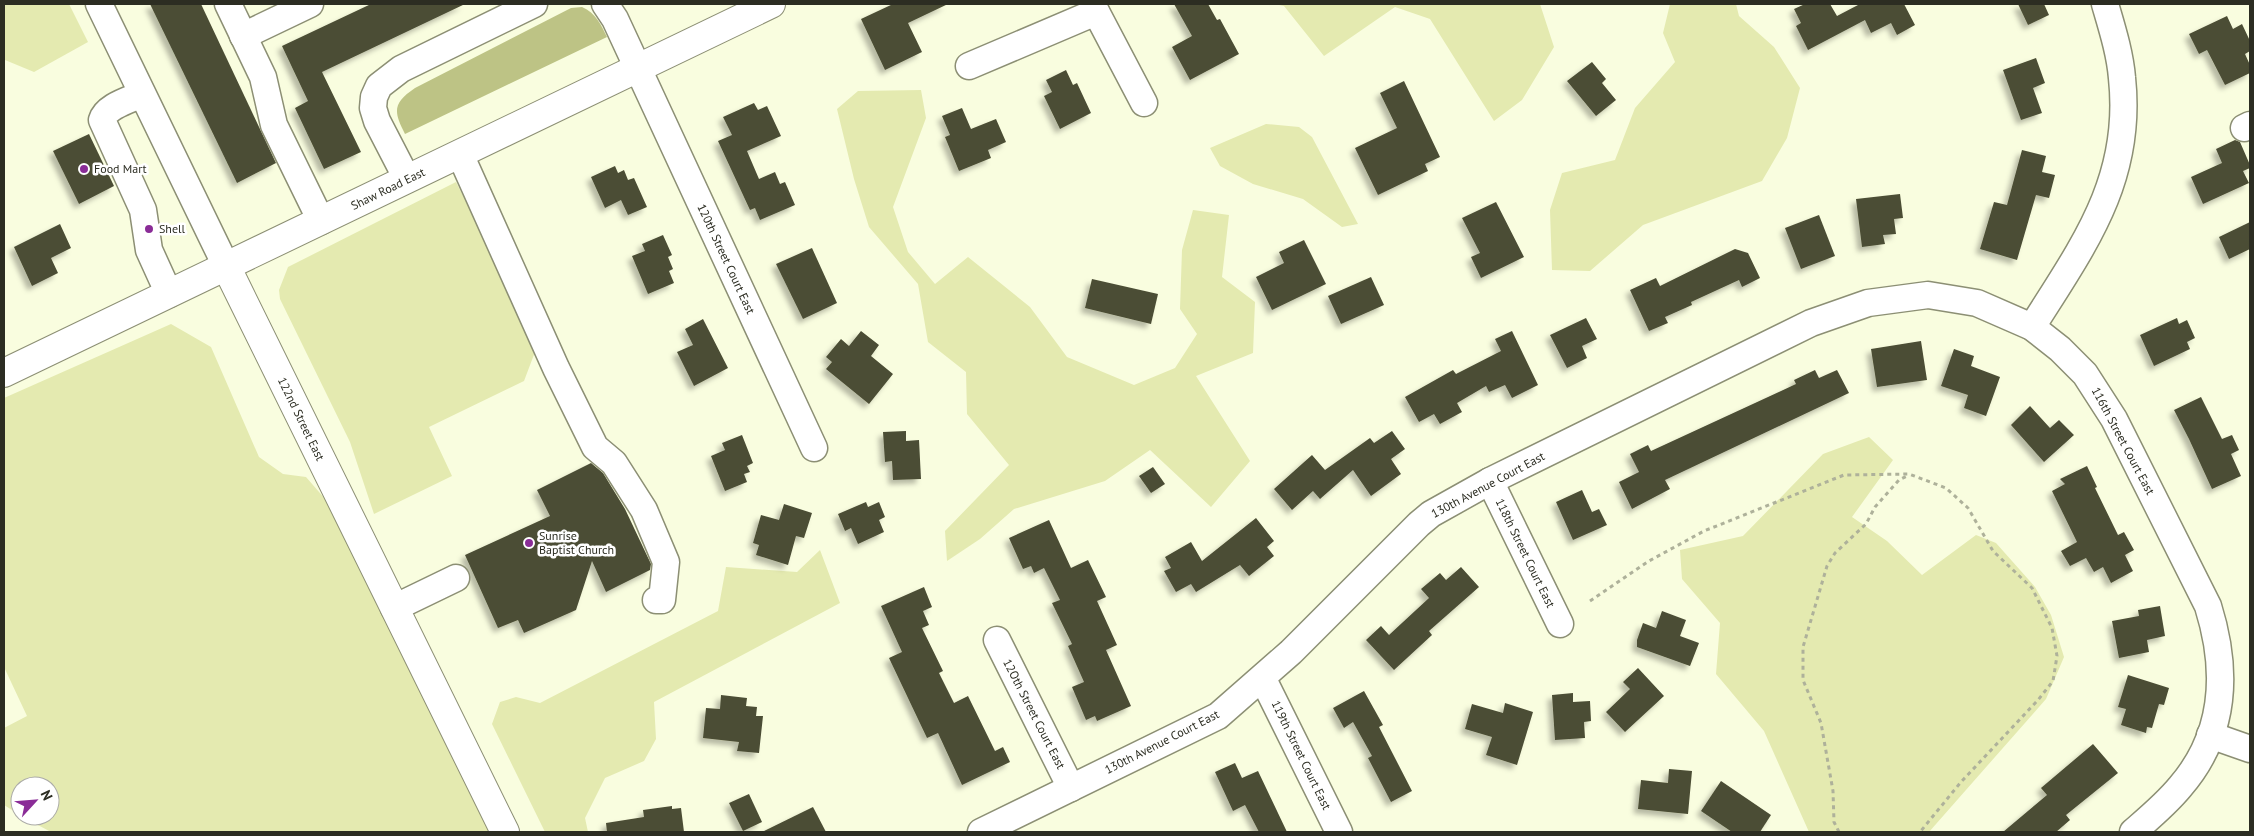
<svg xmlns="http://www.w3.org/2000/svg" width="2254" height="836" viewBox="0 0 2254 836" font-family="'PT Sans',sans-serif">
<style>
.green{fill:#e4eab0}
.water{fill:#bdc385}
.building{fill:#4b4d34;filter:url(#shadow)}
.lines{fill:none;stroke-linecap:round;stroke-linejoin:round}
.minor-casing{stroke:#8c8f74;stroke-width:29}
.major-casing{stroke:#8c8f74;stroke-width:30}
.path{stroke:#aeb19a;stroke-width:3;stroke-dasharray:4 4;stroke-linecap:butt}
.minor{stroke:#fff;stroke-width:26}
.major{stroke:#fff;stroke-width:28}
.poi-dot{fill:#8a2c97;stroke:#fff;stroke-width:2}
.labels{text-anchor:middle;stroke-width:5;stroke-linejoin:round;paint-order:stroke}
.poi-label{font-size:12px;fill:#2c2d22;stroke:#fff;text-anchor:start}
.street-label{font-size:12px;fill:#2c2d22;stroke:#fff}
</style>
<defs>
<filter id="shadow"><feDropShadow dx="-4.5" dy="4.5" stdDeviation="2.5" flood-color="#0004"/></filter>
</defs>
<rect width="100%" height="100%" fill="#f9fddf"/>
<g class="green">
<path d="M4,4H69L88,42L34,72L5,60Z"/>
<path d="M1274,4H1540L1554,47L1522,100L1494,121L1430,19L1395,7L1324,56L1284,6Z"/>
<path d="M1670,4H1736L1739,16L1774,47L1800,88L1787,138L1762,181L1643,225L1590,271L1552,270L1550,210L1562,173L1615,160L1635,108L1675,62L1663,33Z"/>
<path d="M921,90L926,118L893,207L908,252L935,284L968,257L1030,307L1067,357L1134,385L1175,368L1197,334L1180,309L1182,250L1193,210L1229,215L1222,277L1255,302L1253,353L1196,376L1250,461L1211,507L1150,450L1105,481L1014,509L980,539L947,561L945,531L1009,465L967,414L966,372L928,342L918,284L869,227L854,179L837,109L858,91Z"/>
<path d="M1266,124L1299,127L1312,137L1358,224L1342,227L1303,199L1253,184L1220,166L1210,148Z"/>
<path d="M456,182L538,344L524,381L429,427L452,476L374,514L350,442L280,299L279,290L288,267Z"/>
<path d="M171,324L211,347L259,457L283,474L306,477L326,500L491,832H51L21,816H50V786H20V815L4,805V728L27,716L4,667V398Z"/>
<path d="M1869,437L1893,460L1852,517L1887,541L1922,575L1976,535L1996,543L2035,587L2051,615L2064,657L2046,699L1929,832H1809L1764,731L1716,674L1720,623L1682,579L1680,550L1743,536L1823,454Z"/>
<path d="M820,550L840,603L654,702L656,739L644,761L605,778L585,818L588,832H545L492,724L500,702L516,697L540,703L718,611L726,567L797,572Z"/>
</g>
<path class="water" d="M582,7C596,13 601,25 607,37L405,134C393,111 393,103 415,88L571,8Z"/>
<g class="building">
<path d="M150,4H201L276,163L237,183Z"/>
<path d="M371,4H465L322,72L361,152L324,169L295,108L308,101L282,46Z"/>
<path d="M893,4H948L908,23L922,52L885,70L861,19Z"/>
<path d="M1174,4H1208L1217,20L1220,19L1239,54L1190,80L1172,47L1192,36Z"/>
<path d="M1805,4H1830L1837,16L1858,5L1857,4H1904L1915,25L1897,35L1891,23L1871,33L1865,20L1808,50L1796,26L1801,23L1794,9Z"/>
<path d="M2018,4H2044L2049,15L2028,25Z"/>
<path d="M2227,16L2233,29L2242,24L2250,41V51L2245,54L2250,65V73L2225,85L2207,50L2199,54L2189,34Z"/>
<path d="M2036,58L2045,83L2033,88L2042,113L2021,120L2003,70Z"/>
<path d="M1592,62L1606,79L1602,83L1616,100L1596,116L1567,81Z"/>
<path d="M1066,70L1073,85L1077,83L1091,113L1060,129L1044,96L1052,92L1046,80Z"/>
<path d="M1404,81L1440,157L1425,164L1428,171L1378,195L1355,148L1397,128L1380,93Z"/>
<path d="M754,103L758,110L767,106L781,136L747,151L759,179L775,172L780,184L785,182L795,205L760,220L755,208L750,210L718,141L732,135L723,117Z"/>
<path d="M962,108L971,129L996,119L1006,142L988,150L991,158L959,171L945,137L950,135L942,116Z"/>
<path d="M89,134L114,186L79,204L53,151Z"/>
<path d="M2235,140L2240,142L2250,165V168L2243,171L2249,183L2203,204L2191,177L2222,163L2216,149Z"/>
<path d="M2022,150L2046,156L2042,172L2055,175L2049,198L2036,195L2017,260L1980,249L1994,202L2007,205Z"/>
<path d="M615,166L618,173L624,170L628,180L634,178L647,207L628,215L621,200L605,208L591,177Z"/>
<path d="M1900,194L1903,218L1894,219L1896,234L1883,235L1885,244L1862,247L1856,199Z"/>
<path d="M1496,202L1524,257L1481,278L1471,257L1480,253L1462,218Z"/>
<path d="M1819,215L1835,256L1801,269L1785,228Z"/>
<path d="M2250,222V249L2229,259L2219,237Z"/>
<path d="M60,224L71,248L51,258L58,273L32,286L14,247Z"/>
<path d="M663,235L672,255L668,257L673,269L669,271L674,283L648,294L632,256L645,251L642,244Z"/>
<path d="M1304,240L1326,284L1272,310L1256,277L1284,263L1279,252Z"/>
<path d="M812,248L837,303L803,319L776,264Z"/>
<path d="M1735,249L1748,253L1760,278L1742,287L1739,280L1691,302L1692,305L1665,317L1668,323L1649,331L1630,290L1656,278L1660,286Z"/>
<path d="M1371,277L1384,305L1341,324L1328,296Z"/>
<path d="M1092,279L1158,294L1151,324L1085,308Z"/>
<path d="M1586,318L1597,339L1582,346L1587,358L1567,368L1550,335Z"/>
<path d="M2177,318L2179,324L2187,320L2195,338L2187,342L2190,349L2154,366L2140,335Z"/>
<path d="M703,319L728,368L694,386L677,352L693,345L685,329Z"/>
<path d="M861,331L879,345L871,356L893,374L869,404L826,369L832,362L826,357L841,339L849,346Z"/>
<path d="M1512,331L1538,385L1512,398L1505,385L1489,392L1486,386L1457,403L1462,412L1440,424L1434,414L1419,422L1405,397L1453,370L1456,374L1501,351L1495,339Z"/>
<path d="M1921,341L1927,380L1877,387L1871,349Z"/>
<path d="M1954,349L1974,356L1971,366L2000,377L1986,416L1964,408L1968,395L1941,386Z"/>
<path d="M1815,370L1819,378L1837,370L1849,393L1665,480L1670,489L1632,509L1619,482L1639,472L1630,454L1648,445L1651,451L1796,384L1794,380Z"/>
<path d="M2201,397L2222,439L2232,435L2239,450L2231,454L2241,476L2212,489L2189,439L2174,410Z"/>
<path d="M2030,406L2050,428L2059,420L2074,435L2044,462L2011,425Z"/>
<path d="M906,431V441L919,440L921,479L893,480L892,461L885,462L883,432Z"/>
<path d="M1392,431L1405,449L1391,459L1401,474L1371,496L1353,470L1320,499L1313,491L1292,510L1274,489L1312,455L1325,470L1370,438L1374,443Z"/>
<path d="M742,435L753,463L747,466L750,472L744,474L747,482L725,491L711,456L725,450L722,443Z"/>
<path d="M591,463L603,473L625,509L651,564L650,570L606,592L592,561L576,610L524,633L518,620L498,628L465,555L550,516L537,490Z"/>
<path d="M2087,466L2097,487L2095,488L2118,535L2124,532L2134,550L2125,555L2133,571L2111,583L2103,567L2094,572L2086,558L2070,566L2061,551L2077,542L2052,491L2065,484L2060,479Z"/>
<path d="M1153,467L1165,484L1151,493L1139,476Z"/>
<path d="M1582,490L1592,512L1599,509L1607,525L1573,540L1556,502Z"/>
<path d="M866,502L868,507L879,502L885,517L879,520L884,532L858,544L851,528L845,531L838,514Z"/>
<path d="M784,504L812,513L804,538L796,536L788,565L756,555L759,545L753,543L761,515L779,520Z"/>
<path d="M1256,518L1274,541L1267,547L1274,556L1249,576L1240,565L1196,592L1191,584L1176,592L1164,571L1171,568L1165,557L1191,542L1202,561Z"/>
<path d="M1049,520L1071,568L1088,560L1106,597L1097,601L1117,645L1106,650L1131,706L1097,721L1095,716L1086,720L1072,687L1084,682L1068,646L1072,644L1052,603L1060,600L1044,568L1034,573L1031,566L1023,569L1009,538Z"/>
<path d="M1461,567L1479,587L1429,631L1432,635L1394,670L1366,640L1381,626L1389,635L1429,598L1421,589L1440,573L1446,580Z"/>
<path d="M924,587L932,607L923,611L929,625L922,628L943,671L939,673L954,703L968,696L995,751L1003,747L1010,762L962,785L938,733L927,738L889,658L902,652L881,606Z"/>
<path d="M2160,606L2165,636L2147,640L2149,652L2119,658L2112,621L2139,616L2138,610Z"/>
<path d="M1662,611L1686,620L1680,636L1699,643L1690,666L1637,647V640L1643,623L1656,628Z"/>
<path d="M1638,668L1664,696L1625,732L1606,712L1630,689L1623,682Z"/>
<path d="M2128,675L2169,688L2164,705L2159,704L2152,728L2147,727L2146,733L2121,725L2126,709L2118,707Z"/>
<path d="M1364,691L1383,725L1379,727L1412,791L1391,802L1368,758L1372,756L1353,722L1344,728L1333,708Z"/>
<path d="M1573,693V702L1590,701L1591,721L1584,722L1585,738L1555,740L1552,695Z"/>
<path d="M721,695L747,698L746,706L757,707L756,716H763L759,753L737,751L739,742L703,738L706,708L720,709Z"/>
<path d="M1505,703L1533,712L1517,765L1486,755L1492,737L1465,729L1472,704L1503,713Z"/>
<path d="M2093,744L2118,773L2066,815L2070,820L2056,832H2003L2047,795L2041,788Z"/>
<path d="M1235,763L1242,778L1258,771L1287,832H1259L1245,805L1233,811L1215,772Z"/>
<path d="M1669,769L1692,771L1688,814L1638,809L1641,780L1668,783Z"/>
<path d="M1721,781L1771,815L1760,832H1732L1701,811Z"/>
<path d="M749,794L762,822L743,831L729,803Z"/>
<path d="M672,806V809L681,808L684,832H607L606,823L644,817L643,810Z"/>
<path d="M813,807L826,832H762Z"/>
</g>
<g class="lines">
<g class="minor-casing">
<g id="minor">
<path d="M99,4L226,266"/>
<path d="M228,4L263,77L274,125L321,221"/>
<path d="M605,4L615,19L814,448"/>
<path d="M1092,4L1144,103"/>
<path d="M243,36L310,4"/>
<path d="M969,66L1096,12"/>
<path d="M142,94C130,100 106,106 102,120L143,210L149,250L169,294"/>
<path d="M2244,128L2250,125"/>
<path d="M460,154L556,368L595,447L614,463L644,510L666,562L662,600H656"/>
<path d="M407,179L377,121L373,108L374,97L379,86L401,69L534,4"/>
<path d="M2032,327C2083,246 2133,180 2122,78C2120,53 2112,28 2105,4"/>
<path d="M1490,481L1560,624"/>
<path d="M394,608L456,578"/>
<path d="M997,640L1071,788"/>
<path d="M1263,679L1339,832"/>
<path d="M2210,735L2250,749"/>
<path d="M981,832L1218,716L1291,652L1419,524L1431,514L1490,481L1811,323L1868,303L1928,295L1977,303L2032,327L2060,349L2085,374L2114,419L2208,606C2228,670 2226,734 2180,787C2166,804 2149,818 2133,832"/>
</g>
</g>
<g class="major-casing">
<g id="major">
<path d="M226,266L505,832"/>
<path d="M4,373L771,4"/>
</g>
</g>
<g class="path">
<path d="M1590,601L1649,561L1704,531L1844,475L1909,474L1946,488L1968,508L1993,551L2032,588L2052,628L2057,656L2053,681L2038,700L1961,782L1920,832"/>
<path d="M1839,832L1834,822L1833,791L1821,723L1803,680V647L1827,566L1835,553L1866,524L1875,507L1899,480L1909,475"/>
</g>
<use href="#minor" class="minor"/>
<use href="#major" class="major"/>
</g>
<g class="poi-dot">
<circle cx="84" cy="169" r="5"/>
<circle cx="149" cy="229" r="5"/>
<circle cx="529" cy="543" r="5"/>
</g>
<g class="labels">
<g class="poi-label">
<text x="94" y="173">Food Mart</text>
<text x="159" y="233">Shell</text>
<text x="539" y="540">Sunrise<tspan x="539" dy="14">Baptist Church</tspan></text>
</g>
<g class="street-label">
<text transform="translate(388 189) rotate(-26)" y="4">Shaw Road East</text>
<text transform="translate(726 259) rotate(65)" y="4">120th Street Court East</text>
<text transform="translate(301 419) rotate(64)" y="4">122nd Street East</text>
<text transform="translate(2123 441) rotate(62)" y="4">116th Street Court East</text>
<text transform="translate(1488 485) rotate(-28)" y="4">130th Avenue Court East</text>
<text transform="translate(1525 553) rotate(64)" y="4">118th Street Court East</text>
<text transform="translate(1034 714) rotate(63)" y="4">12Oth Street Court East</text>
<text transform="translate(1162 742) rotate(-27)" y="4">130th Avenue Court East</text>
<text transform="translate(1301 755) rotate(64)" y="4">119th Street Court East</text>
</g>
</g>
<rect width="2254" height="836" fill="none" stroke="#2c2d22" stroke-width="10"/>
<g transform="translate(35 801) rotate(64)"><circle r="24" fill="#ffffff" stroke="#ababa7"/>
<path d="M0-4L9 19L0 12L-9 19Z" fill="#8a2c97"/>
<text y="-8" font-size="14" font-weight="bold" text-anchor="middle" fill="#2c2d22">N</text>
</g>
</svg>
